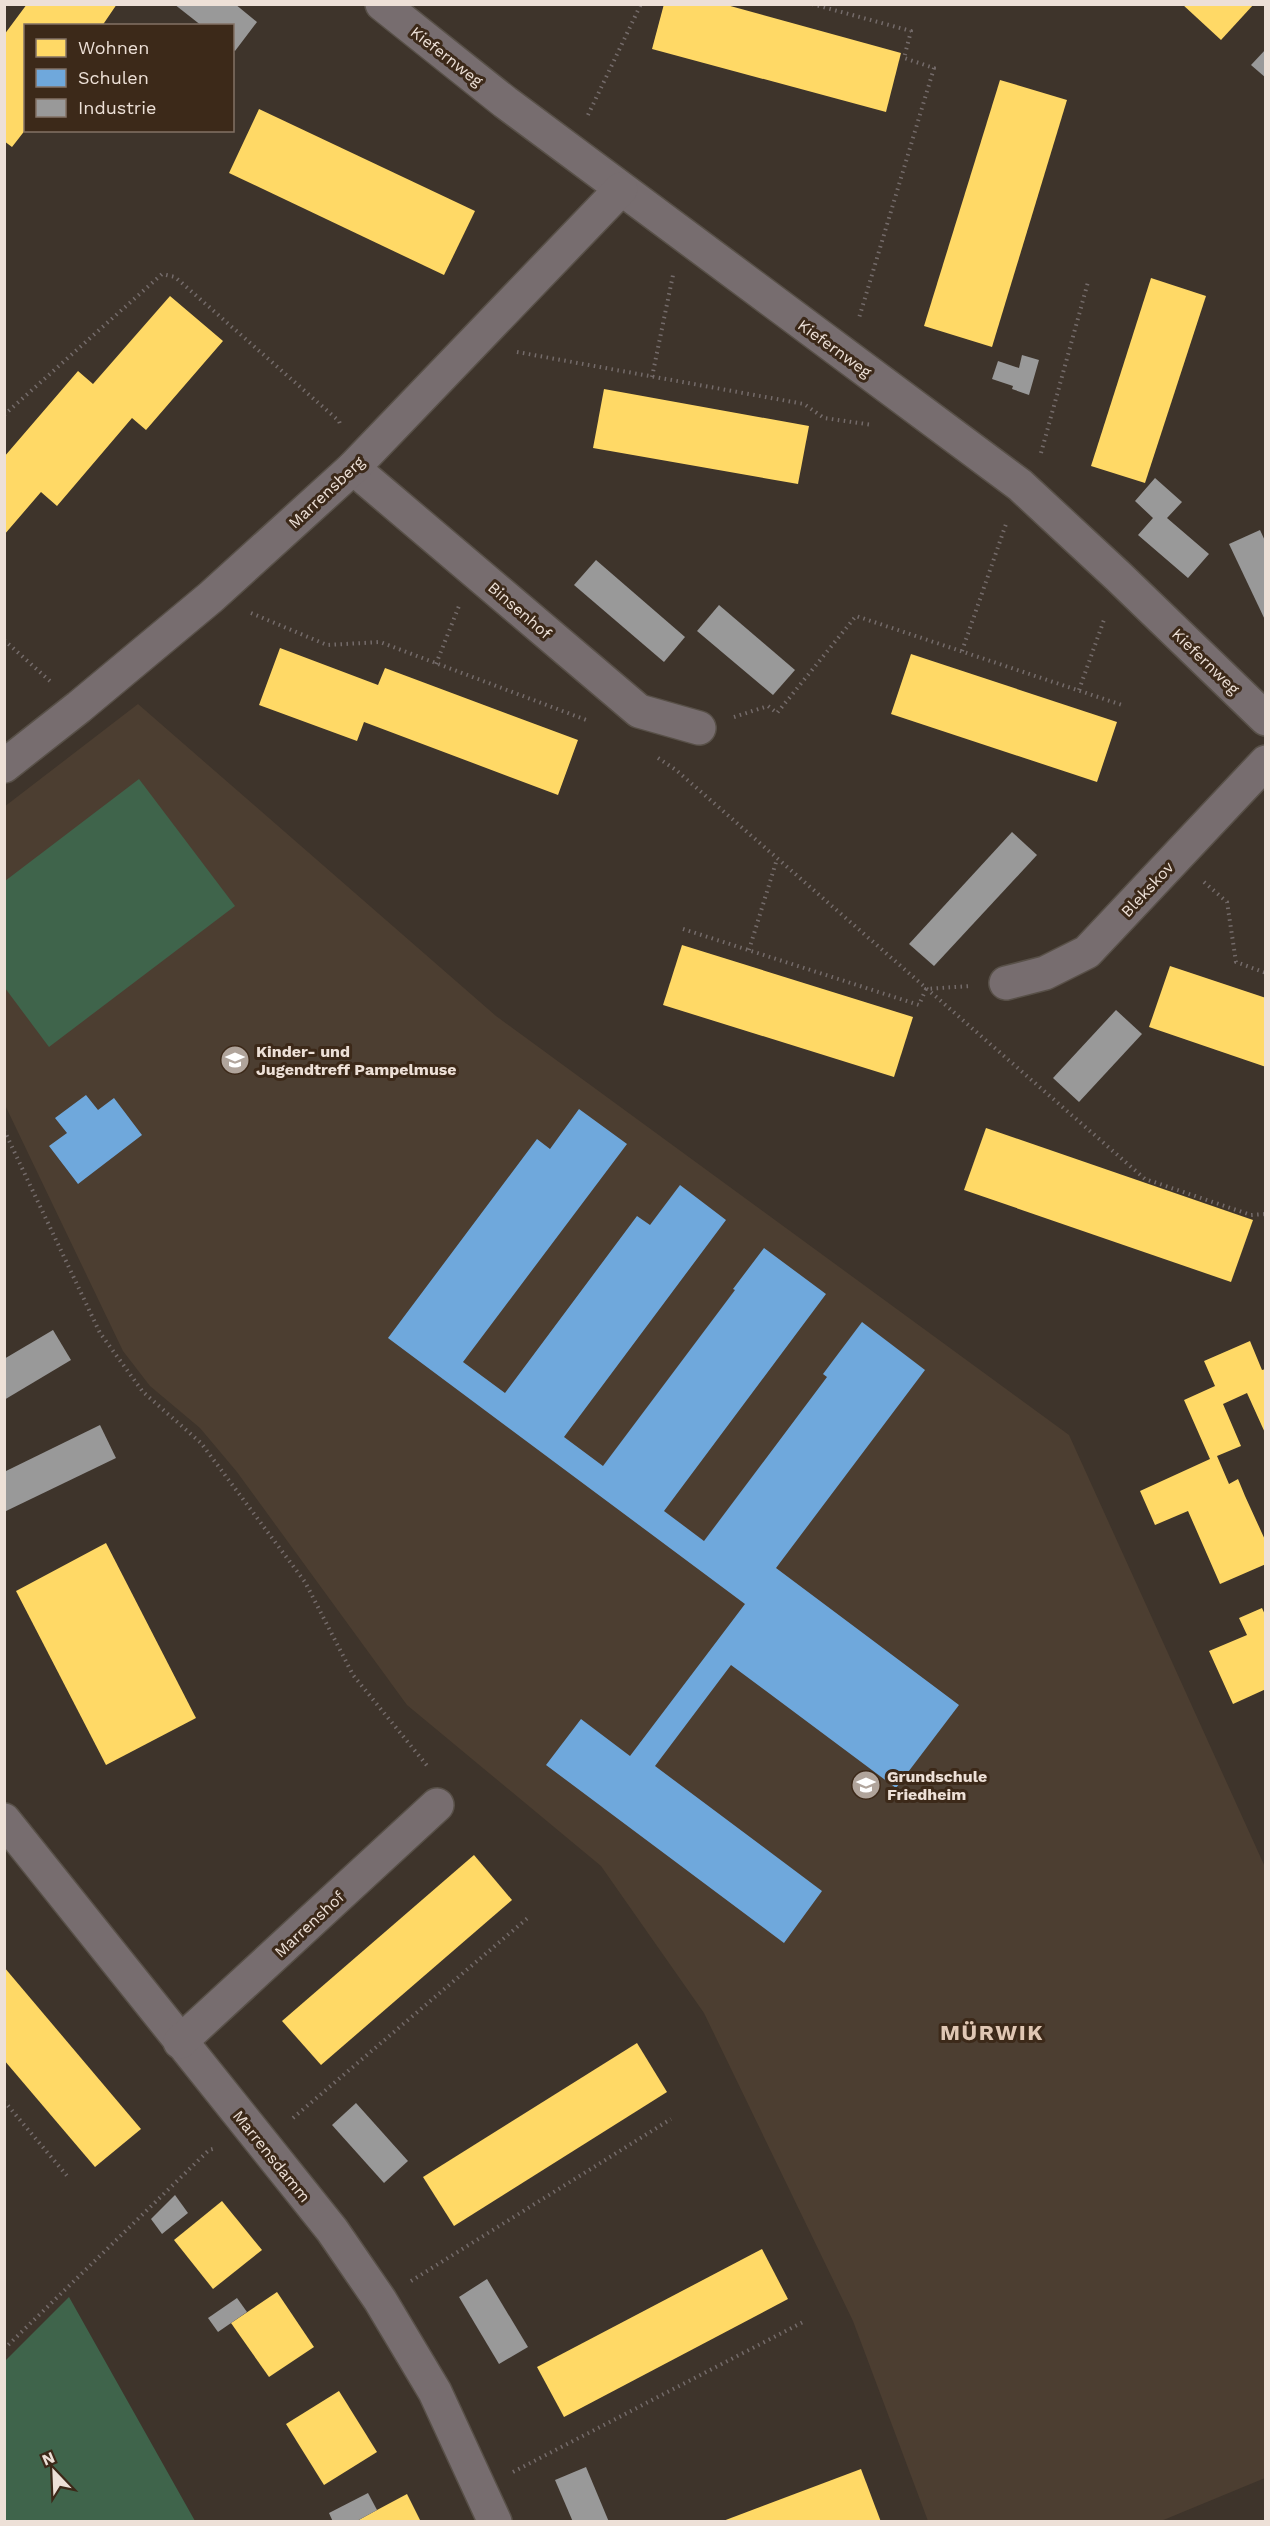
<svg xmlns="http://www.w3.org/2000/svg" width="1270" height="2526" viewBox="0 0 1270 2526" font-family="'Work Sans',sans-serif">
<style>
.education{fill:#4c3e31}
.green{fill:#3f644b}
.homes{fill:#ffd966}
.schools{fill:#6fa8dc}
.industry{fill:#999}
.lines{fill:none;stroke-linecap:round;stroke-linejoin:round}
.street-casing{stroke:#585048;stroke-width:36}
.path{stroke:#746b6a;stroke-width:4;stroke-dasharray:1.5 4.5;stroke-linecap:butt}
.street{stroke:#776d6f;stroke-width:33}
.labels{text-anchor:middle;stroke-width:6;stroke-linejoin:round;paint-order:stroke}
.street-label{font-size:16px;fill:#ede0d7;stroke:#3c2919}
.poi-label{font-size:16px;font-weight:bold;fill:#ede0d7;stroke:#3c2919;text-anchor:start}
.district-label{font-size:22px;font-weight:bold;letter-spacing:1.5px;fill:#e0c7b4;stroke:#3c2919}
</style>
<rect width="100%" height="100%" fill="#3e342b"/>
<path class="education" d="M138,704L496,1016L1069,1435L1265,1867V2478L1161,2521H928L853,2321L704,2013L601,1866L407,1705L237,1472L200,1428L150,1386L123,1351L5,1105L4,807Z"/>
<g class="green">
<path d="M139,779L235,906L49,1047L5,988V881Z"/>
<path d="M69,2297L195,2521H5V2361Z"/>
</g>
<g class="homes">
<path d="M27,4H117L102,26H26V129L12,147L4,141V35Z"/>
<path d="M664,4H723L901,53L886,112L652,49Z"/>
<path d="M1182,4H1254L1221,40Z"/>
<path d="M1000,80L1067,100L992,347L924,326Z"/>
<path d="M259,109L475,211L444,275L229,173Z"/>
<path d="M1151,278L1206,296L1145,483L1091,466Z"/>
<path d="M170,296L223,341L146,430L132,418L57,506L41,492L4,535V457L78,371L93,384Z"/>
<path d="M604,389L809,426L798,484L593,448Z"/>
<path d="M280,648L378,685L385,668L578,740L558,795L364,722L357,741L259,705Z"/>
<path d="M911,654L1117,722L1097,782L891,714Z"/>
<path d="M682,945L913,1017L894,1077L663,1005Z"/>
<path d="M1170,966L1266,998V1067L1149,1027Z"/>
<path d="M986,1128L1253,1220L1231,1282L964,1190Z"/>
<path d="M1250,1341L1262,1370L1266,1369V1435L1247,1393L1223,1404L1241,1446L1217,1456L1229,1484L1238,1479L1245,1496L1266,1542V1564L1220,1584L1188,1511L1155,1525L1140,1491L1210,1459L1184,1400L1215,1386L1204,1361Z"/>
<path d="M106,1543L196,1718L106,1765L16,1591Z"/>
<path d="M1262,1608L1266,1617V1689L1233,1704L1209,1651L1247,1635L1239,1618Z"/>
<path d="M474,1855L512,1900L321,2065L282,2021Z"/>
<path d="M4,1967L141,2129L95,2167L4,2060Z"/>
<path d="M637,2043L667,2092L454,2226L423,2177Z"/>
<path d="M222,2201L262,2250L213,2289L174,2240Z"/>
<path d="M762,2249L788,2299L564,2417L537,2367Z"/>
<path d="M277,2292L314,2347L269,2377L231,2323Z"/>
<path d="M339,2391L377,2452L324,2485L286,2424Z"/>
<path d="M861,2469L881,2522H723V2521Z"/>
<path d="M407,2494L421,2522H355L377,2510Z"/>
</g>
<g class="schools">
<path d="M86,1095L98,1110L114,1098L142,1135L78,1184L49,1146L67,1133L55,1118Z"/>
<path d="M579,1109L627,1144L463,1362L505,1393L637,1216L650,1225L680,1185L726,1220L564,1437L603,1466L735,1290L733,1289L764,1248L826,1294L664,1511L704,1541L827,1377L823,1374L862,1322L925,1370L776,1568L959,1705L896,1788L731,1665L655,1766L822,1891L784,1943L546,1765L581,1719L630,1756L745,1604L388,1338L537,1139L550,1149Z"/>
</g>
<g class="industry">
<path d="M174,4H235L257,22L235,51L232,49V26H202Z"/>
<path d="M1266,49V78L1251,65Z"/>
<path d="M1022,355L1039,360L1029,395L1012,389L1013,386L992,379L998,361L1019,368Z"/>
<path d="M1155,478L1182,502L1167,518L1209,554L1188,578L1138,535L1153,518L1135,501Z"/>
<path d="M1260,530L1266,543V622L1229,544Z"/>
<path d="M596,560L685,637L664,662L574,585Z"/>
<path d="M719,605L795,670L773,695L697,631Z"/>
<path d="M1012,832L1037,855L934,966L909,944Z"/>
<path d="M1116,1010L1142,1034L1079,1102L1053,1078Z"/>
<path d="M53,1330L71,1360L4,1400V1359Z"/>
<path d="M100,1425L116,1458L4,1512V1472Z"/>
<path d="M356,2103L408,2161L384,2183L332,2125Z"/>
<path d="M175,2195L188,2213L162,2234L151,2219Z"/>
<path d="M487,2279L528,2347L499,2364L459,2297Z"/>
<path d="M237,2298L247,2312L218,2332L208,2318Z"/>
<path d="M586,2467L609,2522H573L555,2480Z"/>
<path d="M368,2493L377,2510L355,2522H333L329,2513Z"/>
</g>
<g class="lines">
<g class="street-casing">
<g id="street">
<path d="M382,4L505,102L1020,485L1119,577L1266,719"/>
<path d="M353,468L639,711L699,728"/>
<path d="M4,766L79,707L211,597L353,468L621,189"/>
<path d="M1006,983L1045,973L1087,952L1266,762"/>
<path d="M4,1820L332,2230L380,2300L435,2392L495,2522"/>
<path d="M180,2042L437,1805"/>
</g>
</g>
<g class="path">
<path d="M812,4L911,31L904,58L934,68L859,318"/>
<path d="M588,115L641,4"/>
<path d="M517,352L804,404L824,418L873,425"/>
<path d="M652,377L673,275"/>
<path d="M4,415L162,274L175,277L339,421L341,427"/>
<path d="M1041,453L1088,282"/>
<path d="M251,613L327,645L380,642L589,721"/>
<path d="M4,640L50,681"/>
<path d="M962,651L1006,524"/>
<path d="M436,664L459,606"/>
<path d="M1079,690L1105,617"/>
<path d="M734,717L768,706L777,713L856,616L1122,705"/>
<path d="M658,758L676,770L1145,1179L1251,1215L1266,1214"/>
<path d="M1204,882L1227,902L1236,962L1266,973"/>
<path d="M683,929L919,1005L926,989L970,986"/>
<path d="M749,950L777,859"/>
<path d="M4,1130L100,1333L143,1392L201,1443L305,1582L353,1675L429,1768"/>
<path d="M4,2101L68,2177"/>
<path d="M293,2118L530,1916"/>
<path d="M411,2281L671,2119"/>
<path d="M4,2349L209,2150L216,2148"/>
<path d="M513,2472L803,2322"/>
</g>
<use href="#street" class="street"/>
</g>
<defs>
<g id="school-disc" transform="scale(1.5)"><circle r="9.5" fill="#b0a49b" stroke="#3c2919"/><path d="M0-5L7-2L0 1L-7-2ZM-4 1L0 2.5L4 1V4Q0 6-4 4Z" fill="#fff"/></g>
</defs>
<g fill-rule="evenodd">
<use href="#school-disc" x="235" y="1060"/>
<use href="#school-disc" x="866" y="1785"/>
</g>
<g class="labels">
<g class="street-label">
<text transform="translate(447 56) rotate(38)" y="6">Kiefernweg</text>
<text transform="translate(835 348) rotate(36)" y="6">Kiefernweg</text>
<text transform="translate(326 492) rotate(-43)" y="6">Marrensberg</text>
<text transform="translate(520 610) rotate(41)" y="6">Binsenhof</text>
<text transform="translate(1206 661) rotate(44)" y="6">Kiefernweg</text>
<text transform="translate(1147 889) rotate(-47)" y="6">Blekskov</text>
<text transform="translate(309 1924) rotate(-43)" y="6">Marrenshof</text>
<text transform="translate(272 2156) rotate(51)" y="6">Marrensdamm</text>
</g>
<g class="poi-label">
<text x="256" y="1057">Kinder- und<tspan x="256" dy="18">Jugendtreff Pampelmuse</tspan></text>
<text x="887" y="1782">Grundschule<tspan x="887" dy="18">Friedheim</tspan></text>
</g>
<g class="district-label">
<text x="992" y="2040">MÜRWIK</text>
</g>
</g>
<rect width="1270" height="2526" fill="none" stroke="#ede0d7" stroke-width="12"/>
<rect x="24" y="24" width="210" height="108" fill="#3c2919" stroke="#837265" stroke-width="1.5"/>
<rect x="36" y="39" width="30" height="18" fill="#ffd966" stroke="#837265" stroke-width="1.5"/>
<text x="78" y="54" font-size="18" fill="#ede0d7">Wohnen</text>
<rect x="36" y="69" width="30" height="18" fill="#6fa8dc" stroke="#837265" stroke-width="1.5"/>
<text x="78" y="84" font-size="18" fill="#ede0d7">Schulen</text>
<rect x="36" y="99" width="30" height="18" fill="#999999" stroke="#837265" stroke-width="1.5"/>
<text x="78" y="114" font-size="18" fill="#ede0d7">Industrie</text>
<g transform="translate(54 2472) rotate(337)" stroke="#3c2919" stroke-width="4.5" paint-order="stroke">
<path d="M0-4.5L10 22L0 15L-10 22Z" fill="#ede0d7"/>
<text y="-9" font-size="16" font-weight="bold" text-anchor="middle" fill="#ede0d7">N</text>
</g>
</svg>
